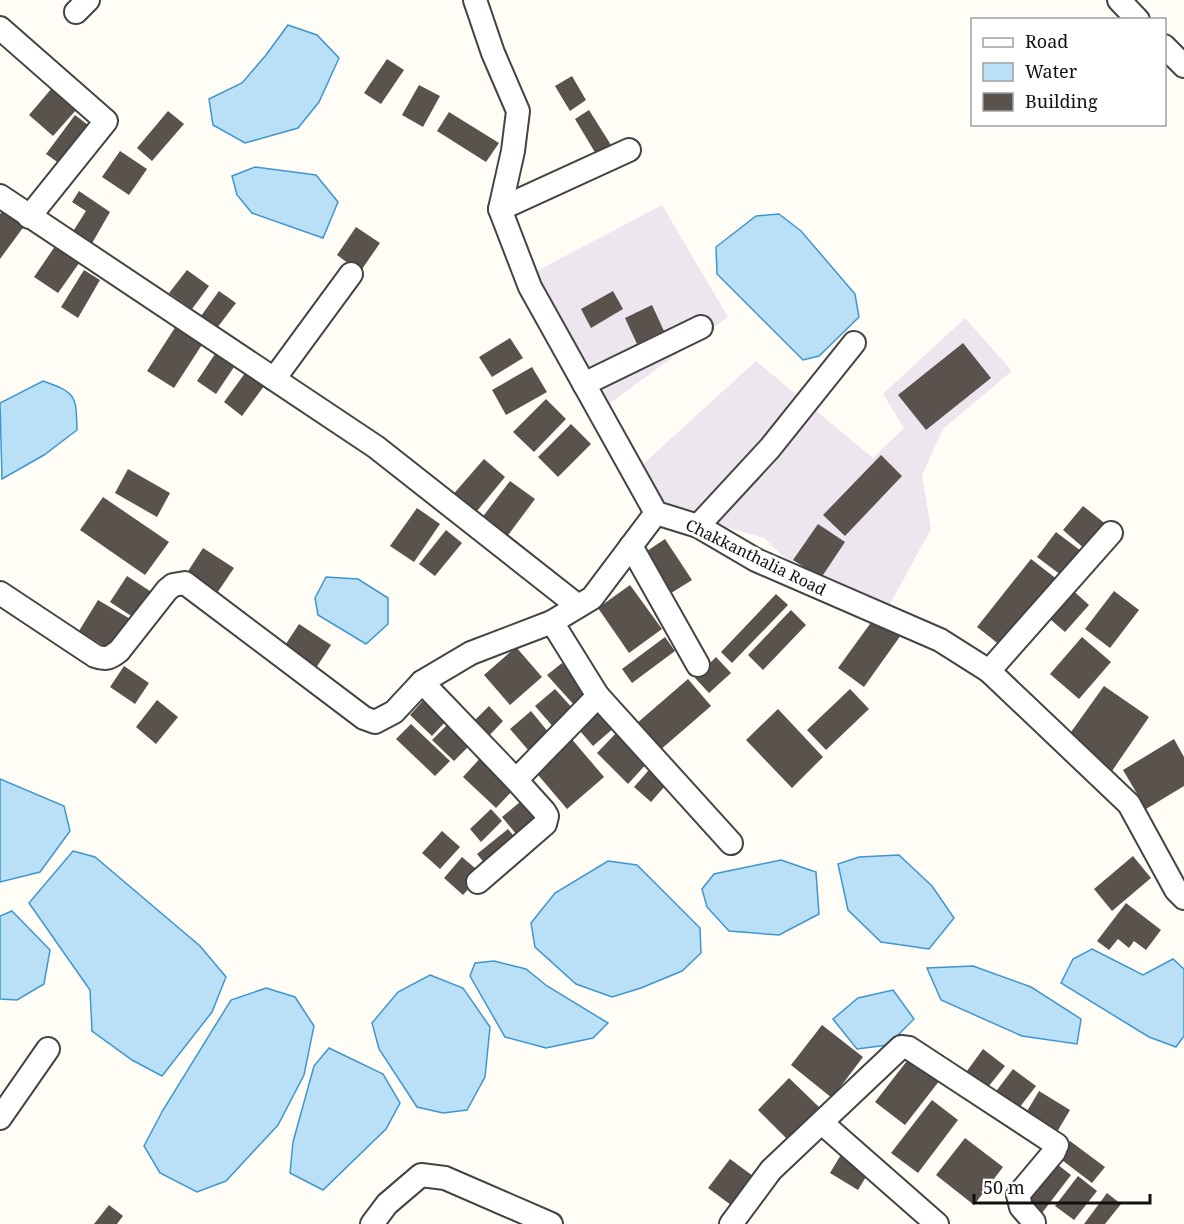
<svg xmlns="http://www.w3.org/2000/svg" width="1184" height="1224" viewBox="0 0 1184 1224" font-family="'Noto Serif',serif">
<style>
.industrial{fill:#eee6ef}
.water{fill:#b9e0f7;stroke:#3f96cf;stroke-width:1.5}
.building{fill:#5a524d}
.lines{fill:none;stroke-linecap:round;stroke-linejoin:round}
.street-casing{stroke:#444;stroke-width:26}
.street{stroke:#fff;stroke-width:22}
.labels{text-anchor:middle;stroke-width:6;stroke-linejoin:round;paint-order:stroke}
.street-label{font-size:16px;fill:#111;stroke:#fff}
</style>
<rect width="100%" height="100%" fill="#fffdf5"/>
<g class="industrial">
<path d="M662,205L728,317L606,406L533,273Z"/>
<path d="M965,318L1012,371L943,429L922,475L931,529L889,606L790,563L764,538L668,511L641,466L756,361L873,458L904,428L883,394Z"/>
</g>
<g class="water">
<path d="M288,25L317,35L339,58L319,102L298,128L245,143L213,125L209,99L242,83L266,55Z"/>
<path d="M255,167L316,175L338,202L323,238L252,213L237,195L232,176Z"/>
<path d="M779,214L801,231L855,294L859,317L819,356L803,360L717,274L716,247L756,216Z"/>
<path d="M43,381C77,393 76,396 77,430L44,455L2,479L0,403Z"/>
<path d="M326,577L358,579L388,598V624L366,644L318,615L315,598Z"/>
<path d="M0,779L64,806L70,831L40,872L0,882Z"/>
<path d="M73,851L95,857L200,946L226,977L212,1012L162,1076L132,1060L92,1031L90,990L29,903Z"/>
<path d="M899,855L932,886L954,918L929,949L881,942L848,910L838,864L859,857Z"/>
<path d="M781,860L816,872L819,914L779,935L729,931L707,907L702,889L714,874Z"/>
<path d="M608,861L637,865L700,928L701,953L682,971L641,988L612,997L576,984L535,947L531,923L555,893Z"/>
<path d="M12,911L50,950L44,984L17,1000L0,999V916Z"/>
<path d="M1092,949L1143,975L1173,959L1184,969V1036L1176,1047L1149,1037L1061,983L1073,959Z"/>
<path d="M494,961L526,969L547,986L608,1023L593,1038L546,1048L505,1037L470,976L475,963Z"/>
<path d="M973,966L1031,987L1081,1019L1077,1044L1022,1036L941,1000L927,968Z"/>
<path d="M430,975L463,988L490,1027L485,1077L467,1110L443,1113L417,1107L379,1049L372,1023L398,992Z"/>
<path d="M266,988L295,997L314,1026L304,1075L278,1125L226,1181L197,1192L160,1173L144,1146L163,1110L231,1000Z"/>
<path d="M893,990L914,1019L888,1045L857,1049L833,1019L858,998Z"/>
<path d="M329,1048L383,1074L400,1103L386,1129L323,1190L290,1173L293,1142L314,1066Z"/>
</g>
<g class="building">
<path d="M387,59L404,70L381,104L364,93Z"/>
<path d="M572,76L586,100L570,111L555,86Z"/>
<path d="M419,85L440,96L423,127L402,115Z"/>
<path d="M52,88L76,110L53,136L29,115Z"/>
<path d="M589,110L611,145L596,154L575,119Z"/>
<path d="M168,111L184,124L152,161L137,148Z"/>
<path d="M449,112L499,143L486,162L437,131Z"/>
<path d="M75,115L92,128L63,166L46,154Z"/>
<path d="M120,151L147,169L129,195L102,177Z"/>
<path d="M79,191L110,212L91,245L72,233L86,211L72,202Z"/>
<path d="M4,209L25,225L0,259V214Z"/>
<path d="M356,227L380,243L360,272L337,255Z"/>
<path d="M58,242L82,259L58,293L34,277Z"/>
<path d="M84,270L100,280L78,318L61,307Z"/>
<path d="M187,270L209,286L192,309L169,293Z"/>
<path d="M219,291L236,303L217,328L201,316Z"/>
<path d="M613,291L623,309L591,328L581,309Z"/>
<path d="M652,305L664,331L637,344L625,318Z"/>
<path d="M178,323L205,340L174,388L147,371Z"/>
<path d="M510,338L523,358L492,377L479,357Z"/>
<path d="M963,343L991,378L926,430L898,395Z"/>
<path d="M221,345L240,358L216,394L197,381Z"/>
<path d="M532,367L547,392L506,415L492,390Z"/>
<path d="M248,369L267,382L242,416L224,402Z"/>
<path d="M546,399L566,419L534,452L513,432Z"/>
<path d="M571,424L591,444L558,477L538,457Z"/>
<path d="M881,455L902,476L845,536L823,515Z"/>
<path d="M484,459L505,477L472,517L450,498Z"/>
<path d="M128,469L170,493L157,517L115,493Z"/>
<path d="M510,481L535,499L503,542L478,523Z"/>
<path d="M103,497L169,542L145,575L80,530Z"/>
<path d="M1083,506L1107,525L1086,550L1063,530Z"/>
<path d="M417,508L440,524L414,562L390,546Z"/>
<path d="M818,524L845,542L821,578L793,560Z"/>
<path d="M446,530L462,543L435,576L419,564Z"/>
<path d="M1056,532L1085,554L1065,578L1037,557Z"/>
<path d="M665,539L692,580L668,595L641,555Z"/>
<path d="M203,548L234,568L213,599L183,579Z"/>
<path d="M1031,559L1058,580L1005,649L977,627Z"/>
<path d="M127,576L153,593L136,619L110,602Z"/>
<path d="M630,585L662,629L629,653L598,608Z"/>
<path d="M1067,585L1089,605L1065,632L1043,613Z"/>
<path d="M1114,591L1139,610L1110,648L1085,629Z"/>
<path d="M776,594L788,605L732,663L721,652Z"/>
<path d="M98,600L132,620L112,651L79,631Z"/>
<path d="M791,610L806,625L763,670L748,655Z"/>
<path d="M875,617L901,635L864,687L838,668Z"/>
<path d="M299,624L331,645L312,674L280,653Z"/>
<path d="M665,637L675,651L632,683L622,669Z"/>
<path d="M1082,637L1111,662L1079,699L1050,674Z"/>
<path d="M516,647L542,677L510,705L484,675Z"/>
<path d="M716,657L731,673L709,693L695,678Z"/>
<path d="M562,663L589,694L575,706L547,675Z"/>
<path d="M124,666L149,683L135,704L110,687Z"/>
<path d="M688,679L711,706L659,751L636,724Z"/>
<path d="M1104,686L1149,717L1112,771L1066,739Z"/>
<path d="M555,689L575,711L555,729L535,706Z"/>
<path d="M850,689L869,709L826,750L807,730Z"/>
<path d="M427,696L450,717L432,736L410,715Z"/>
<path d="M157,700L178,717L156,744L136,727Z"/>
<path d="M596,705L615,727L593,746L574,724Z"/>
<path d="M489,706L503,721L485,740L470,725Z"/>
<path d="M778,709L823,757L792,788L746,740Z"/>
<path d="M531,711L549,733L529,751L510,729Z"/>
<path d="M452,720L474,741L454,761L432,740Z"/>
<path d="M411,724L450,761L435,776L396,739Z"/>
<path d="M619,730L650,760L628,784L597,753Z"/>
<path d="M570,737L604,777L567,809L533,769Z"/>
<path d="M1174,739L1184,757V786L1146,809L1123,770Z"/>
<path d="M484,754L518,785L496,808L463,777Z"/>
<path d="M655,763L672,778L651,802L634,787Z"/>
<path d="M526,797L544,820L521,840L502,817Z"/>
<path d="M491,809L502,821L481,842L470,829Z"/>
<path d="M508,829L517,840L486,865L477,854Z"/>
<path d="M442,831L460,847L440,869L422,853Z"/>
<path d="M1133,856L1151,878L1112,911L1094,889Z"/>
<path d="M462,857L482,874L463,895L444,878Z"/>
<path d="M1126,903L1161,930L1146,950L1134,941L1129,948L1118,939L1109,950L1097,941Z"/>
<path d="M822,1025L863,1057L832,1098L791,1065Z"/>
<path d="M983,1049L1005,1066L988,1087L967,1071Z"/>
<path d="M910,1057L940,1080L905,1125L875,1102Z"/>
<path d="M1013,1069L1036,1086L1016,1112L994,1094Z"/>
<path d="M789,1078L819,1107L787,1139L758,1110Z"/>
<path d="M1039,1091L1070,1110L1054,1137L1023,1118Z"/>
<path d="M932,1100L958,1120L918,1173L891,1153Z"/>
<path d="M965,1138L1003,1167L974,1205L936,1175Z"/>
<path d="M1070,1141L1105,1167L1092,1183L1058,1157Z"/>
<path d="M842,1153L870,1170L858,1190L830,1173Z"/>
<path d="M730,1159L753,1176L731,1205L708,1188Z"/>
<path d="M1053,1161L1071,1175L1042,1213L1024,1199Z"/>
<path d="M1078,1176L1097,1191L1074,1220L1055,1206Z"/>
<path d="M1107,1193L1121,1204L1105,1224H1084Z"/>
<path d="M109,1205L123,1216L117,1224H94Z"/>
</g>
<g class="lines">
<g class="street-casing">
<g id="street">
<path d="M475,0L493,53L518,111L513,151L500,209L530,287L656,513L698,526L756,560L940,640L989,671L1129,804L1176,890L1184,898"/>
<path d="M1119,0L1138,20"/>
<path d="M76,12L88,0"/>
<path d="M0,28L106,121L29,217"/>
<path d="M1164,46L1184,66"/>
<path d="M0,196L376,447L578,606"/>
<path d="M500,209L629,150"/>
<path d="M274,379L351,274"/>
<path d="M584,384L701,327"/>
<path d="M698,526L770,448L854,343"/>
<path d="M631,546L698,665"/>
<path d="M0,593L95,656C106,660 110,658 119,651L167,590L173,585L185,583L364,718L375,722L394,712L422,682L471,653L552,622L592,598L656,513"/>
<path d="M552,622L598,696L731,843"/>
<path d="M989,671L1111,533"/>
<path d="M422,682L516,780"/>
<path d="M478,882L545,824L547,816L544,811L516,780L598,696"/>
<path d="M0,1118L48,1049"/>
<path d="M822,1123L937,1224"/>
<path d="M372,1224L387,1204L421,1175L445,1178L551,1224"/>
<path d="M731,1224L771,1170L901,1047L909,1048L1057,1145L1054,1152L1018,1195L1021,1207L1034,1222"/>
</g>
</g>
<use href="#street" class="street"/>
</g>
<g class="labels">
<g class="street-label">
<text transform="translate(756 557) rotate(26)" y="6">Chakkanthalia Road</text>
</g>
</g>
<rect x="971" y="18" width="195" height="108" fill="#ffffff" stroke="#a0a0a0" stroke-width="1.5"/>
<rect x="983" y="38" width="30" height="9" fill="#ffffff" stroke="#a0a0a0" stroke-width="1.5"/>
<text x="1025" y="48" font-size="18" fill="#111111">Road</text>
<rect x="983" y="63" width="30" height="18" fill="#b9e0f7" stroke="#a0a0a0" stroke-width="1.5"/>
<text x="1025" y="78" font-size="18" fill="#111111">Water</text>
<rect x="983" y="93" width="30" height="18" fill="#5a524d" stroke="#a0a0a0" stroke-width="1.5"/>
<text x="1025" y="108" font-size="18" fill="#111111">Building</text>
<path d="M974 1194v9h176v-9" fill="none" stroke="#111111" stroke-width="3"/>
<text x="983" y="1194" font-size="18" fill="#111111" stroke="#ffffff" stroke-width="4.5" paint-order="stroke">50 m</text>
</svg>
